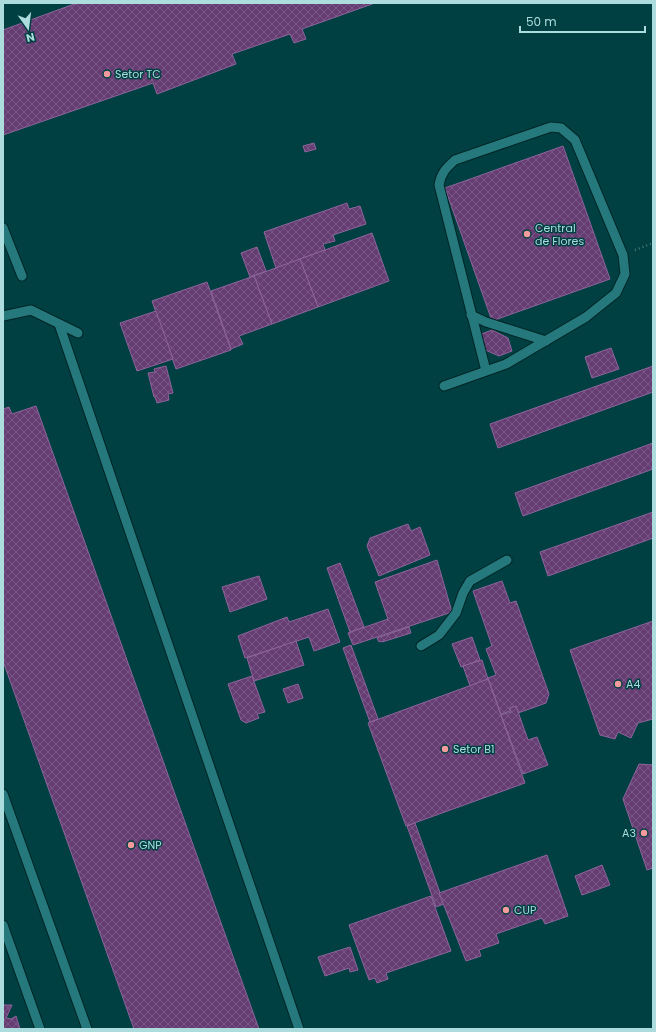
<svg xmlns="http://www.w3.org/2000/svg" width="656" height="1032" viewBox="0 0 656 1032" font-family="Poppins,sans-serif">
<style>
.building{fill:url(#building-cross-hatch);stroke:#8f649c}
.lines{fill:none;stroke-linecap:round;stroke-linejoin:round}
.service-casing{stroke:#012425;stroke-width:11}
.path{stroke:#407a7b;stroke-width:2.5;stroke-dasharray:1 3;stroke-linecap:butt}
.service{stroke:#25797c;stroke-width:9}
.poi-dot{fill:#f59b9d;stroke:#004042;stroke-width:1.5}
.labels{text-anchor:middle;stroke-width:3;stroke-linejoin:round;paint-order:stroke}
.poi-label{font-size:11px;fill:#acdcdd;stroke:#004042;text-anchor:start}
</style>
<defs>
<pattern id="building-cross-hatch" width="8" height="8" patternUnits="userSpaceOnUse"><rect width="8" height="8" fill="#663d73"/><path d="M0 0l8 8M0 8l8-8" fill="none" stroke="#795886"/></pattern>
</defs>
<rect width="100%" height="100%" fill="#004042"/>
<g class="building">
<path d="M77,3H375L302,29L306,39L294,43L290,34L232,54L236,64L157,94L153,83L3,135V30Z"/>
<path d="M314,143L316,149L305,152L303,146Z"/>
<path d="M563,146L610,279L492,321L445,188Z"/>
<path d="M347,203L349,209L360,206L366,224L333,235L335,241L323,244L325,250L276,268L264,232Z"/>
<path d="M372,233L389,281L318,307L300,259Z"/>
<path d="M257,247L266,271L250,277L241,253Z"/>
<path d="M300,259L318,307L272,324L254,276Z"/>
<path d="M254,276L272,324L239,336L243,344L231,349L211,291Z"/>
<path d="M207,282L231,350L176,369L152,301Z"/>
<path d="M156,311L173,359L137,371L120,323Z"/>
<path d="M492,330L508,338L512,351L499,356L483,349L479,335Z"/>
<path d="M611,348L619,369L592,378L585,357Z"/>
<path d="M166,366L173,393L168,394L169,400L157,403L155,397H154L148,373L155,372L154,369Z"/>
<path d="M653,366V392L498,448L490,424Z"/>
<path d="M36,406L259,1029H134L3,661V409L9,407L12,414Z"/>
<path d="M653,443V469L523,516L515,493Z"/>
<path d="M653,512V538L548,576L540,552Z"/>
<path d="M408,524L411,531L420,527L430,555L379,576L367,546L370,538Z"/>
<path d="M437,560L452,612L353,645L348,633L388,619L375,582Z"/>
<path d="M340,563L364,627L350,632L327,568Z"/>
<path d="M259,576L267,599L230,612L222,587Z"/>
<path d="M502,581L510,603L516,601L549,694L546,703L518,713L516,706L510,708V711L501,714L488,678L496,675L486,649L492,646L473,591Z"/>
<path d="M328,609L340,642L314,651L309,637L245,658L238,636L287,617L289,622Z"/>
<path d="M653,621V719L638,723L631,738L618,732L615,739L600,735L570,650Z"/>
<path d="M409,627L411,633L382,642L381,641L379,642L377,638L380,637Z"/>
<path d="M472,637L480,660L461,667L452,644Z"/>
<path d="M296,641L304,665L254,681L247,658Z"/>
<path d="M351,645L378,719L370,722L343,648Z"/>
<path d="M482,660L488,679L470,686L463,666Z"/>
<path d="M252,676L265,712L257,714L259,718L246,723L241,720L228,684Z"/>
<path d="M488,679L525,783L406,826L368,723Z"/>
<path d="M298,684L303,698L288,703L283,689Z"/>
<path d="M516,706L528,740L537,737L548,765L523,774L501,715L511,712L510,708Z"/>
<path d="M639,764L653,765V868L647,870L623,799Z"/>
<path d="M415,823L444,904L436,907L407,826Z"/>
<path d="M547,855L568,916L545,924L542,918L496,934L499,943L479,950L481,956L466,961L439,893Z"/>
<path d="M602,865L610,885L582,895L575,876Z"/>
<path d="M431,896L451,951L386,973L388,979L377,983L375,978L369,980L349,925Z"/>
<path d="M350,947L358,970L350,972L349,968L325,976L318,957Z"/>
<path d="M3,1005H12L6,1018L11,1019L16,1016L20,1029H3Z"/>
</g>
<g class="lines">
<g class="service-casing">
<g id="service">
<path d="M3,228L22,276"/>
<path d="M471,315L486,322L546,341"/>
<path d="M3,316L31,310L78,333"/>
<path d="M59,324L299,1029"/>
<path d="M444,386L506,364L586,317L616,293L625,274L623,255L575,140L561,128L551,127L455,160C446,168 441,173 439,185L486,371"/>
<path d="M421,646L439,635L456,613L463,593L470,581L507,560"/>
<path d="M3,794L87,1029"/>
<path d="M3,925L40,1029"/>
</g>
</g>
<path class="path" d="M635,250L653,243"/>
<use href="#service" class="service"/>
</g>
<g class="poi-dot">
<circle cx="107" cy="74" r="4"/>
<circle cx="527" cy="234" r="4"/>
<circle cx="618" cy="684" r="4"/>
<circle cx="445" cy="749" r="4"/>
<circle cx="644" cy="833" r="4"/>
<circle cx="131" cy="845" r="4"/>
<circle cx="506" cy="910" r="4"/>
</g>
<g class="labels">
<g class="poi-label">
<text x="115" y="78">Setor TC</text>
<text x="535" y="232">Central<tspan x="535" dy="13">de Flores</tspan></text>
<text x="626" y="688">A4</text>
<text x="453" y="753">Setor B1</text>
<text x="636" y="837" text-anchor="end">A3</text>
<text x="139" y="849">GNP</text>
<text x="514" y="914">CUP</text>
</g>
</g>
<rect width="656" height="1032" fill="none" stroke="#acdcdd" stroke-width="8"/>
<g transform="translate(28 28) rotate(166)" stroke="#004042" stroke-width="3" paint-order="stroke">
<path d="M0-3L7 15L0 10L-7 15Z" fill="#acdcdd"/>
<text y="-6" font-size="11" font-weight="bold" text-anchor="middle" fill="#acdcdd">N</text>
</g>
<path d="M520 26v6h125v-6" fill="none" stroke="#acdcdd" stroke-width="2"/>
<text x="526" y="26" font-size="12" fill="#acdcdd" stroke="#004042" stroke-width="3" paint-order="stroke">50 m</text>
</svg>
